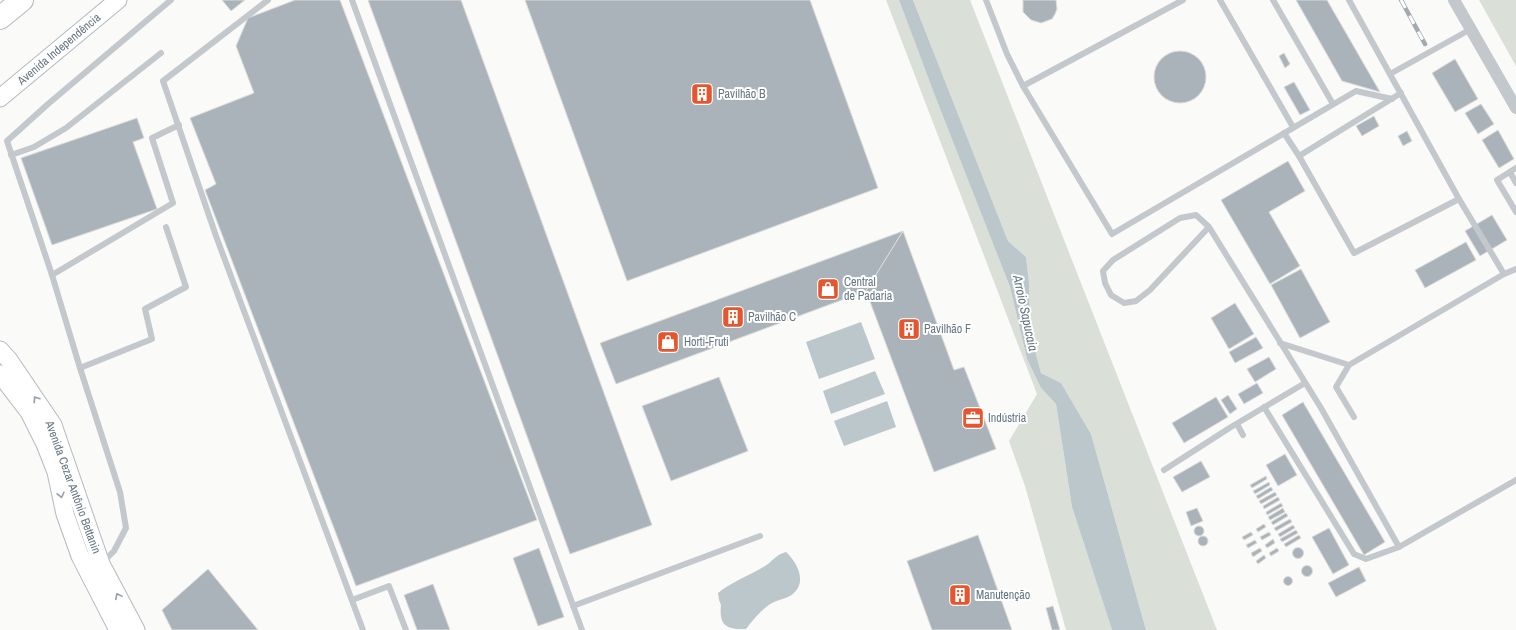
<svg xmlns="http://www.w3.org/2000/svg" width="1516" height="630" viewBox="0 0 1516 630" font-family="'Archivo Narrow',sans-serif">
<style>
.green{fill:#dadfd7}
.water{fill:#bbc7cb}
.building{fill:#aab3b9;stroke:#dcdcda}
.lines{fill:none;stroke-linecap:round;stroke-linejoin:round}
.secondary-casing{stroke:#b3babf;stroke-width:19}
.motorway-casing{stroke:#b4b9bd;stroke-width:24}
.service{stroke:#c3c8cc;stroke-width:6}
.minor{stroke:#c3c8cc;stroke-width:12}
.secondary{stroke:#fff;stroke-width:17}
.motorway{stroke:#fff;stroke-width:22}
.rail-casing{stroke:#a2aab0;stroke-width:4.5}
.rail{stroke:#fff;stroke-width:3;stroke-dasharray:9;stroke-linecap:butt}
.oneway{stroke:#939fa8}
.labels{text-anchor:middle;stroke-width:4;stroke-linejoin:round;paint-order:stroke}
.street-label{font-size:12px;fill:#657683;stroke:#fff}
.poi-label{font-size:12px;fill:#657683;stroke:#fff;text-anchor:start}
.water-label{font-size:13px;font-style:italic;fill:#60757c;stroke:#fff}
</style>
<rect width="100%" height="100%" fill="#fafaf8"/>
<g class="green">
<path d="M886,0H899L935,96L1010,287L1027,359L1041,388L1056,404L1072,507L1112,630H1066L1025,486L1009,441L1037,394Z"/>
<path d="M913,0H970L1217,630H1146L1091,434L1061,383L1041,373L1030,332L1029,283L1026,257L1008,241Z"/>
<path d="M1479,0H1516V66Z"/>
</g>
<g class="water">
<path d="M899,0H913L1008,241L1026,257L1029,283L1030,332L1041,373L1061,383L1091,434L1146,630H1112L1072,507L1056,404L1041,388L1027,359L1010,287L935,96Z"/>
<path d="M861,322L875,359L819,379L806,342Z"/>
<path d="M875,371L885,394L831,414L823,391Z"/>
<path d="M887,401L896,427L844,446L834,421Z"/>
<path d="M786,552C799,564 808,585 790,596C784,599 778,600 772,603C764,607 752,621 746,629C725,630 719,624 721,605L719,600L718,593C733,581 752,575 768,564C774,559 778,554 786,552Z"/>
</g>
<g class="building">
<path d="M222,0H245L231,11Z"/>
<path d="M295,0H340L537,520L356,586L205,190L216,184L190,118L254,93L236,46L248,18Z"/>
<path d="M368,0H461L652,525L570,554Z"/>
<path d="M525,0H810L878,188L627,281Z"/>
<path d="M1023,0H1056L1057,9L1055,14L1052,19L1041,23L1031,20L1023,12Z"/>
<path d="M1296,0H1327L1380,92L1342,81Z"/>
<circle cx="1180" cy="77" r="26"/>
<path d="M1284,53L1290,64L1285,68L1279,56Z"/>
<path d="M1455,59L1478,99L1455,112L1432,73Z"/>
<path d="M1294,82L1310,110L1300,115L1284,87Z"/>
<path d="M1481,104L1494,124L1478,134L1465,113Z"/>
<path d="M1374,116L1379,126L1362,136L1356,126Z"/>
<path d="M137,118L144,138L133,142L157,209L52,245L21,158Z"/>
<path d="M1498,130L1514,159L1499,168L1482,140Z"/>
<path d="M1407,131L1412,141L1403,146L1398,136Z"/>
<path d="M1288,161L1305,191L1269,212L1300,266L1270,284L1221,200Z"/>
<path d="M1492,215L1507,240L1480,256L1465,231Z"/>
<path d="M903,231L866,291L616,384L600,343Z"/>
<path d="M903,231L954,370L964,367L996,449L934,472L866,291Z"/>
<path d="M1466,242L1476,260L1425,288L1415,270Z"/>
<path d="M1301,269L1330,322L1300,338L1271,285Z"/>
<path d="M1235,303L1254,334L1229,349L1211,318Z"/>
<path d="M1256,337L1263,348L1235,363L1229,352Z"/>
<path d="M1269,357L1276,369L1255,382L1247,369Z"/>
<path d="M719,377L748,451L671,481L642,406Z"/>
<path d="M1257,383L1263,393L1244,404L1238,394Z"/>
<path d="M1228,395L1237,409L1230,414L1221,400Z"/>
<path d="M1216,397L1228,417L1184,443L1172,423Z"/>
<path d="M1303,402L1385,542L1364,555L1282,415Z"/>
<path d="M1285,454L1297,475L1278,486L1266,465Z"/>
<path d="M1201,461L1210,477L1182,492L1173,477Z"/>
<path d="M1266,476L1267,479L1252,488L1250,485Z"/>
<path d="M1269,482L1270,485L1255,494L1253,491Z"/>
<path d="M1271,487L1273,490L1258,499L1256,496Z"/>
<path d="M1275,492L1277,495L1261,504L1259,501Z"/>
<path d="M1278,497L1280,500L1264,509L1263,506Z"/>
<path d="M1281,503L1283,506L1267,515L1266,512Z"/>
<path d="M1197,508L1203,521L1191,526L1186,512Z"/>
<path d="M1283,508L1285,512L1270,520L1268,517Z"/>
<path d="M1286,513L1288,516L1273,525L1271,522Z"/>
<path d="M1290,519L1292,522L1276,531L1274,528Z"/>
<path d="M1264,524L1266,527L1258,532L1256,529Z"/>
<path d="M1293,525L1295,528L1280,537L1278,534Z"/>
<circle cx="1199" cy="531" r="5"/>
<path d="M1329,528L1349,565L1333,574L1312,537Z"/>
<path d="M1296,530L1298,533L1282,542L1280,539Z"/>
<path d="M1251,532L1253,535L1244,540L1242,537Z"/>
<path d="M1269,532L1271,535L1262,540L1260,537Z"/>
<path d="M978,535L1012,630H932L907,561Z"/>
<path d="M1299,535L1301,538L1286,547L1284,544Z"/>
<circle cx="1203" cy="541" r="5"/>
<path d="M1273,539L1275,543L1267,548L1265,545Z"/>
<path d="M1255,540L1257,543L1248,548L1246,545Z"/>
<circle cx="1298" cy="553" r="5.5"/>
<path d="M539,548L564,617L538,626L513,558Z"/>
<path d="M1260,548L1262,551L1253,557L1251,553Z"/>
<path d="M1277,548L1279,551L1271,556L1269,553Z"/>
<path d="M1264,555L1266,558L1258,564L1256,561Z"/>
<circle cx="1307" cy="571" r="5.5"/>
<path d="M1359,567L1366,581L1336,597L1328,583Z"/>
<path d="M208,569L258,630H172L162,610Z"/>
<circle cx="1288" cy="581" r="4.5"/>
<path d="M433,584L450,630H417L404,595Z"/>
<path d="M1053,606L1060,630H1052L1046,608Z"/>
</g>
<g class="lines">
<g class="secondary-casing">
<g id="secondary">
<path d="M0,98L118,0"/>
<path d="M0,350L9,360L53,425L101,564L136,630"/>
<path d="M0,374L29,412L45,444L56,472L65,514L80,556L118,630"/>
</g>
</g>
<g class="motorway-casing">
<path id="motorway" d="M0,18L22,0"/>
</g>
<g class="service">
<path d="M268,0L163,81L216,236L363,630"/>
<path d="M352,0L582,630"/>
<path d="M986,0L1007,54L1023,86L1112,234L1356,91L1392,99"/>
<path d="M1220,0L1293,127"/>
<path d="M1273,0L1333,104"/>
<path d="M1349,0L1459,199L1504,274L1516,269"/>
<path d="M1390,74L1471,29"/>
<path d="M1023,86L1183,0"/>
<path d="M1284,133L1299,156L1401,93"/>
<path d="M11,155L34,147L66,128L161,53"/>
<path d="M1299,156L1354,253L1459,199"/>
<path d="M1516,168L1497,180L1516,212"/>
<path d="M1510,172L1516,183"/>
<path d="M1209,227L1150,290L1136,301L1124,303L1111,295L1105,283L1103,271L1113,260L1180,218L1196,215L1209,227L1321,408L1399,547L1516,480"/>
<path d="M52,275L173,203L152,138L179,125"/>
<path d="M1280,343L1349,365"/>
<path d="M80,368L152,339L145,309L186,287L166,227"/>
<path d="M1264,407L1354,554L1366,559L1399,547"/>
<path d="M1354,417L1336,387L1349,365L1504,274"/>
<path d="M1237,424L1243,435"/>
<path d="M1164,470L1231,427L1305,383"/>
<path d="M103,562L114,551L126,528L120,492L80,368L52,275L7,141L48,104L171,0"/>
<path d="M352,600L389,586L406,630"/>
<path d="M573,606L760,536"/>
</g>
<path class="minor" d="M1454,0L1516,108"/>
<use href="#secondary" class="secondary"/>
<use href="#motorway" class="motorway"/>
<g class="rail-casing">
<path id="rail" d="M1401,0L1425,44"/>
</g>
<use href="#rail" class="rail"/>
</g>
<defs><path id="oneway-chevron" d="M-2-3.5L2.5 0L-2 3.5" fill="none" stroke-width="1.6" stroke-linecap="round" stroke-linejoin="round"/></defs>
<g class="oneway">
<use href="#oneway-chevron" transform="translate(36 399) rotate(-124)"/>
<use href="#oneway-chevron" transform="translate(61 495) rotate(77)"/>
<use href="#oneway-chevron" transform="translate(118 596) rotate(-118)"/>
</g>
<defs>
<g id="building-square" transform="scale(1.15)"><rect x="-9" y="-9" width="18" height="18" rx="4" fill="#e4572e" stroke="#fff"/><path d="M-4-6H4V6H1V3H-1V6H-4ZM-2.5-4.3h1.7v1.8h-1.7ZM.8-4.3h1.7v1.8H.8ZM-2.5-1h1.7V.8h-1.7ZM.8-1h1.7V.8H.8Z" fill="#fff"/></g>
<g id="shop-square" transform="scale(1.15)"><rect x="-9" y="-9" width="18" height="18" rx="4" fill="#e4572e" stroke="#fff"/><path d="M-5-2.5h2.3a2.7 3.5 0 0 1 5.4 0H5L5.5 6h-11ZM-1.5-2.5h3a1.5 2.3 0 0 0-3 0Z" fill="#fff"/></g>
<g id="office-square" transform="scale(1.15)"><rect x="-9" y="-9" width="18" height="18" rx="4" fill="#e4572e" stroke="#fff"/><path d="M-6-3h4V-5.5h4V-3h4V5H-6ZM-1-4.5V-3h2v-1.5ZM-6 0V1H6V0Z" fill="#fff"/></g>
</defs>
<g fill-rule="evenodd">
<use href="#building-square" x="702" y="94"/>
<use href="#shop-square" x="828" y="289"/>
<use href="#building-square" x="733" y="317"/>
<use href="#building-square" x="909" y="329"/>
<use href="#shop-square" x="668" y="342"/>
<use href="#office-square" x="973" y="418"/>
<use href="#building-square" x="960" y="595"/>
</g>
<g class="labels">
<g class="street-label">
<text transform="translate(59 49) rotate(-40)" y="4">Avenida Independência</text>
<text transform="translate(73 487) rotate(70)" y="4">Avenida Cezar Antônio Bettanin</text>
</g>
<g class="poi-label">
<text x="718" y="98">Pavilhão B</text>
<text x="844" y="286">Central<tspan x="844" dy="14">de Padaria</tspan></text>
<text x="748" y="321">Pavilhão C</text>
<text x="924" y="333">Pavilhão F</text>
<text x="684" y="346">Horti-Fruti</text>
<text x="988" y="422">Indústria</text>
<text x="976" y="599">Manutenção</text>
</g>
<g class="water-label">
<text transform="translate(1026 313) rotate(78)" y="5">Arroio Sapucaia</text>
</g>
</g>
</svg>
